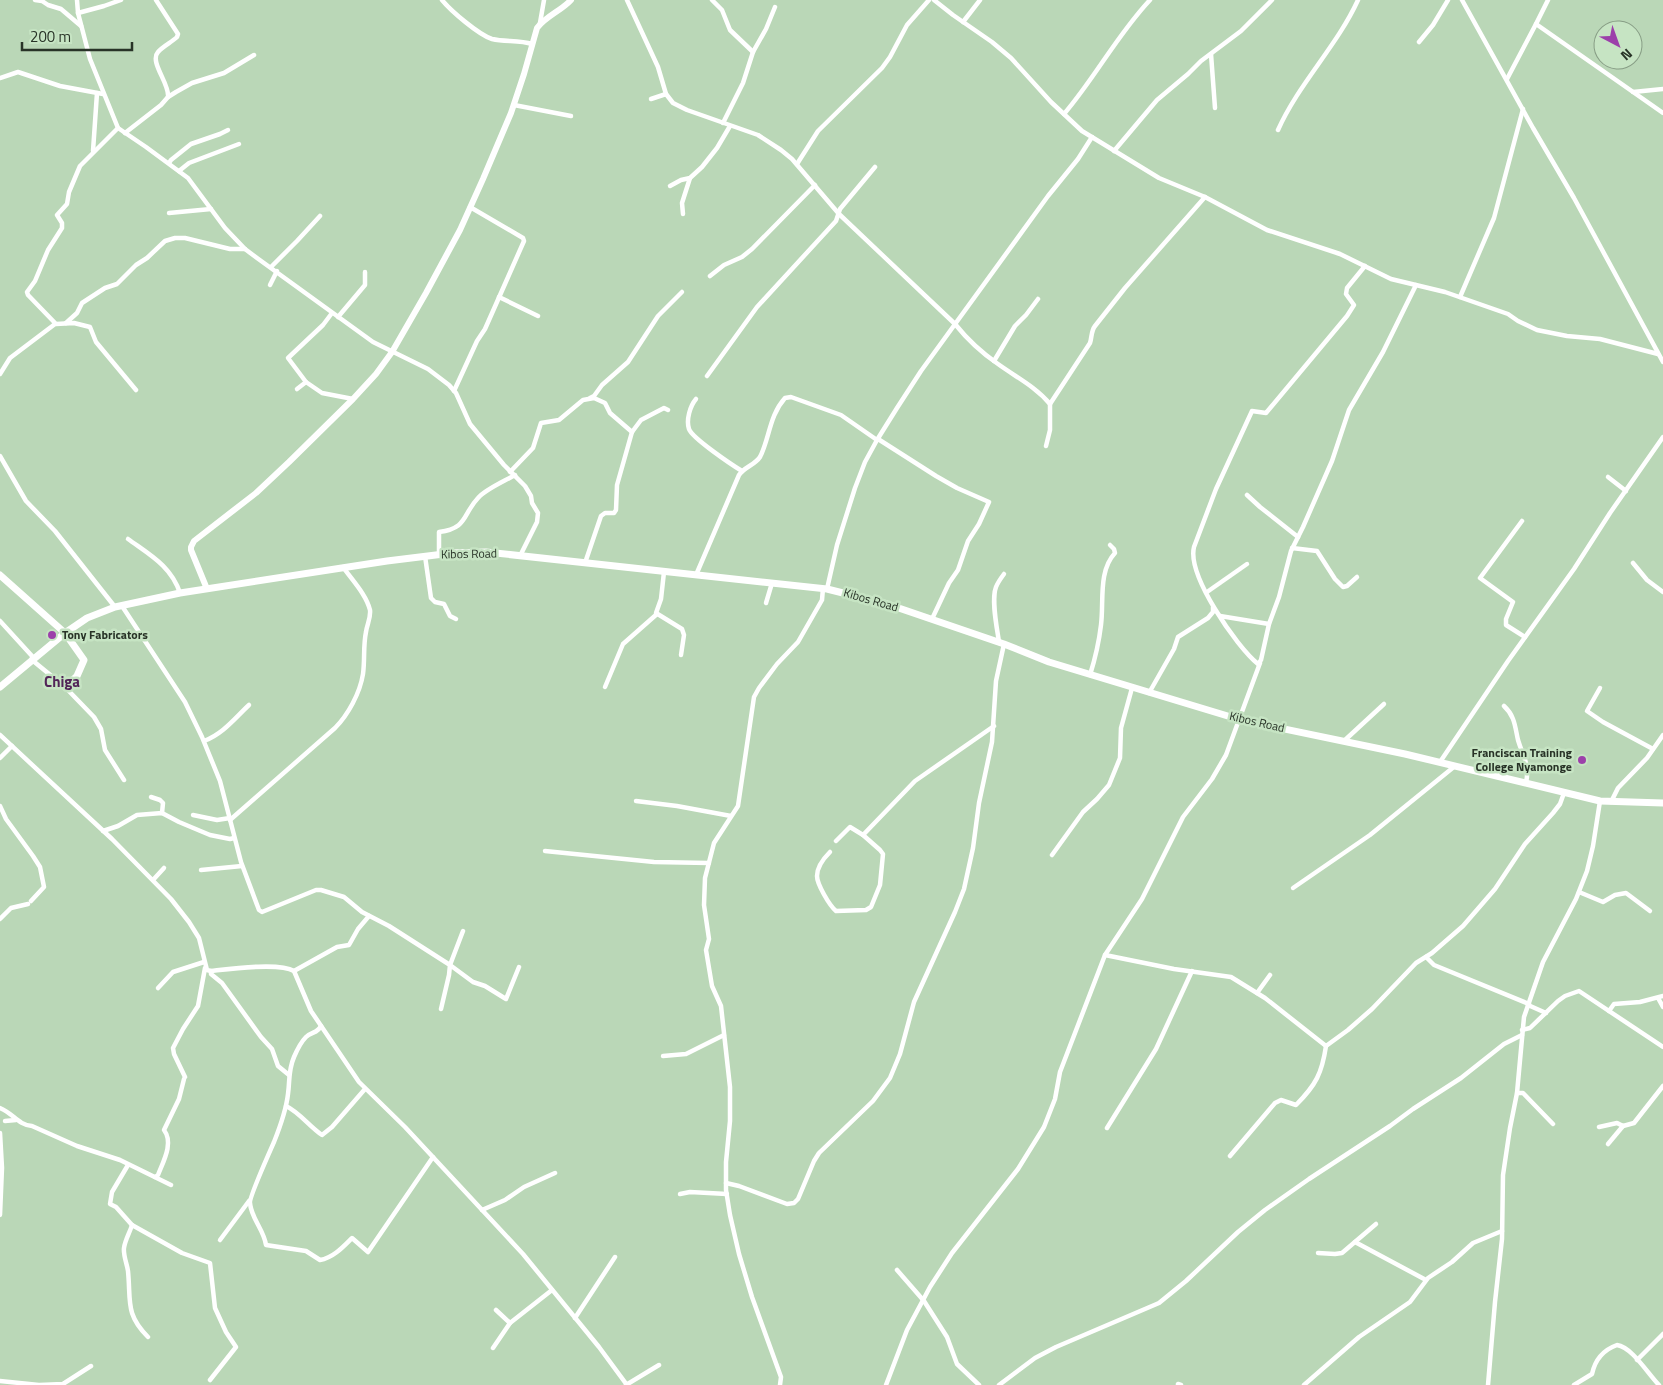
<svg xmlns="http://www.w3.org/2000/svg" width="1663" height="1385" viewBox="0 0 1663 1385" font-family="'Titillium Web',sans-serif">
<style>
.lines{fill:none;stroke-linecap:round;stroke-linejoin:round}
.street{stroke:#fff;stroke-width:4.5}
.secondary{stroke:#fff;stroke-width:6}
.primary{stroke:#fff;stroke-width:7}
.poi-dot{fill:#9c40aa;stroke:#c6e4c3;stroke-width:2}
.labels{text-anchor:middle;stroke-width:5;stroke-linejoin:round;paint-order:stroke}
.street-label{font-size:12px;fill:#283327;stroke:#c6e4c3}
.poi-label{font-size:12px;font-weight:bold;fill:#283327;stroke:#c6e4c3;text-anchor:start}
.quarter-label{font-size:15px;font-weight:bold;fill:#522558;stroke:#c6e4c3}
</style>
<rect width="100%" height="100%" fill="#bad7b7"/>
<g class="lines">
<g class="street">
<path d="M35,0L42,1L48,5L61,9L81,26"/>
<path d="M77,0L78,13L90,59L118,128L146,147L188,178L225,228L245,249L257,258L373,342L428,369L449,385L456,393L470,424L504,465L525,486L531,496L532,503L538,513L537,522L520,556"/>
<path d="M156,0L178,34L177,37C172,42 163,46 158,52C149,62 170,84 168,97"/>
<path d="M442,0C451,11 479,35 492,39C505,42 519,40 532,44"/>
<path d="M627,0L658,67L666,94L673,103L687,110L758,135L781,150L792,159L839,214L955,324C967,339 982,353 998,364C1016,377 1036,387 1050,404V430L1046,446"/>
<path d="M712,0L722,10L730,30L753,52"/>
<path d="M934,0L953,15L992,42L1011,58L1051,102L1082,131L1159,178L1205,197L1267,230L1340,254L1391,279L1445,292L1508,314L1518,321L1537,330L1567,336L1600,339L1658,354"/>
<path d="M1462,0L1533,128L1574,198L1663,362"/>
<path d="M78,13L104,6L121,0"/>
<path d="M963,22L980,0"/>
<path d="M540,23L544,0"/>
<path d="M1536,24L1548,0"/>
<path d="M1419,42L1433,25L1448,0"/>
<path d="M1211,54L1215,108"/>
<path d="M0,78L18,72L60,86L103,94"/>
<path d="M1507,79L1536,24L1663,113"/>
<path d="M1633,92L1663,89"/>
<path d="M651,99L666,94"/>
<path d="M514,105L571,116"/>
<path d="M1064,114C1095,78 1117,35 1150,0"/>
<path d="M723,123L743,83L753,52L766,29L775,7"/>
<path d="M118,128L80,166L69,192L67,204L57,215L62,223V228L48,250L35,281L27,292L28,295L56,324L74,323L90,327L96,342L136,390"/>
<path d="M1278,130C1299,83 1337,46 1358,0"/>
<path d="M125,133L161,105L168,97L176,92L192,83L224,73L254,55"/>
<path d="M93,151L97,93"/>
<path d="M1114,151L1157,100L1188,74L1201,61L1241,31L1272,0"/>
<path d="M169,163L171,160L191,144L220,134L228,130"/>
<path d="M797,164L818,131L882,68L890,57L907,25L929,0"/>
<path d="M179,171L189,163L239,144"/>
<path d="M670,186L681,180L690,178L702,167L717,148L730,126"/>
<path d="M169,213L211,209"/>
<path d="M683,214L682,203L690,178"/>
<path d="M1365,266L1347,288L1346,294L1354,305L1347,316L1266,413L1252,411L1216,489L1194,547C1187,575 1236,646 1258,664L1261,660L1269,624L1279,597L1291,551L1303,527L1332,461L1349,410L1383,352L1416,285"/>
<path d="M271,267L297,241L320,216"/>
<path d="M710,276L724,265L742,257L752,249L815,185"/>
<path d="M270,285L277,271"/>
<path d="M499,297L538,316"/>
<path d="M1460,297L1494,218L1523,109"/>
<path d="M338,317L365,285V272"/>
<path d="M66,323L77,313L82,303L105,288L117,284L136,265L147,258L165,241L175,238H185L230,249H245"/>
<path d="M994,361L1015,326L1026,315L1038,299"/>
<path d="M0,374L10,358L55,324"/>
<path d="M707,376L757,307L836,221L840,209L875,167"/>
<path d="M306,382L288,358L323,325L332,313"/>
<path d="M297,389L306,382L322,393L353,399"/>
<path d="M454,391L477,341L485,329L524,241L523,238L470,207"/>
<path d="M590,398L594,396L602,385L628,362L658,316L682,292"/>
<path d="M696,399C690,406 686,420 689,429C692,438 732,465 742,471"/>
<path d="M1050,404L1090,343C1092,337 1091,331 1095,326L1125,288L1205,197"/>
<path d="M878,439L936,476L957,488L989,502L979,524L968,541L958,570L949,583L932,619"/>
<path d="M0,456L26,501L55,531L115,607"/>
<path d="M510,472L533,448L541,423L559,420L583,400L594,398L605,403L610,413L632,432"/>
<path d="M1608,477L1626,491"/>
<path d="M1247,495L1260,507L1298,537"/>
<path d="M1522,521L1480,578L1513,602L1506,619V625L1525,637"/>
<path d="M128,539C150,555 171,566 180,593"/>
<path d="M1292,548L1317,551L1335,579L1343,587L1347,586L1357,577"/>
<path d="M439,555V532C468,528 462,515 478,498C486,489 505,481 515,475"/>
<path d="M425,556L431,598L435,602L444,604L450,616L456,619"/>
<path d="M585,563L601,516L605,513H614L616,510L617,485L632,432L641,420L664,408L668,410"/>
<path d="M1633,563L1647,580L1663,592"/>
<path d="M664,572L661,599L656,613L682,629L684,635L681,655"/>
<path d="M696,575L739,475C744,467 755,465 760,457C770,437 769,416 785,398L791,397L841,415L877,440"/>
<path d="M827,589L837,545L855,488L865,462L877,440L897,408L921,371L1048,196L1078,159L1092,137"/>
<path d="M1207,592L1247,564"/>
<path d="M766,603L772,583"/>
<path d="M122,606L185,702L202,737L220,781L241,862L259,910L262,912L316,890H321L344,897L362,912L389,926L450,965L449,975L441,1009"/>
<path d="M1220,616L1269,624"/>
<path d="M0,621L32,656V660L65,687L94,717L101,729L105,750L124,780"/>
<path d="M999,642C997,628 991,600 996,587C998,582 1001,578 1004,574"/>
<path d="M1090,675C1095,659 1099,642 1101,625C1104,602 1098,571 1115,553L1114,549L1110,545"/>
<path d="M605,687L623,644L657,614"/>
<path d="M1600,688L1587,711L1603,722L1653,749"/>
<path d="M1149,693L1174,649L1178,637L1208,618L1213,612V607"/>
<path d="M1504,706C1515,716 1515,727 1518,740C1523,757 1530,764 1526,783"/>
<path d="M0,735L112,839L171,899L189,922L199,938L207,970L211,971C229,969 279,962 294,971L311,1011L359,1082L405,1127L523,1254L599,1347L627,1385"/>
<path d="M1345,740L1384,704"/>
<path d="M204,741C223,734 235,718 249,705"/>
<path d="M0,758L12,746"/>
<path d="M1440,762L1508,661L1574,569L1610,513L1663,437"/>
<path d="M151,797L160,800L163,803L162,813"/>
<path d="M636,801L677,806L731,816"/>
<path d="M1611,802L1618,788L1647,758L1663,735"/>
<path d="M0,806L6,819L33,856L40,867L44,887L31,901"/>
<path d="M193,815L217,820L230,818"/>
<path d="M230,820L335,728C348,715 360,693 363,674C365,660 363,646 366,632C367,624 371,618 370,610C366,594 352,580 343,567"/>
<path d="M103,831L118,826L137,815L162,813L179,822L210,835L230,839L234,838"/>
<path d="M836,841L850,827L863,835L915,781L994,726"/>
<path d="M545,851L654,862L709,863"/>
<path d="M830,852C825,857 817,867 817,876C817,884 829,905 836,911L866,910L871,907L880,885L883,854L880,850L863,835"/>
<path d="M1052,855L1083,812L1097,799L1109,785L1120,758L1121,728L1132,688"/>
<path d="M201,870L242,866"/>
<path d="M153,880L164,868"/>
<path d="M1293,888L1370,835L1455,766"/>
<path d="M1579,892L1603,902L1615,895L1626,893L1650,911"/>
<path d="M0,919L11,908L28,904"/>
<path d="M463,931L450,965L473,982L485,986L506,999L519,967"/>
<path d="M1105,955L1174,969L1231,977L1265,998L1326,1046"/>
<path d="M1426,957L1434,965L1529,1004"/>
<path d="M211,971V974L222,983L261,1037L272,1049L278,1066L289,1075"/>
<path d="M294,971L337,947L349,945L358,929L369,916"/>
<path d="M158,988L173,972L204,962"/>
<path d="M1257,993L1270,975"/>
<path d="M1658,998L1663,1007"/>
<path d="M1528,1005L1546,1013"/>
<path d="M1609,1011L1614,1004L1640,1002L1663,996"/>
<path d="M321,1026C318,1033 311,1032 306,1037C301,1042 297,1050 294,1057C288,1071 290,1080 288,1094C286,1111 280,1127 274,1142C270,1151 249,1198 250,1203C251,1218 264,1230 266,1245L306,1251L320,1260C333,1258 343,1247 352,1238L368,1252L433,1157"/>
<path d="M1522,1030L1530,1028L1558,1001L1565,996L1579,991L1663,1047"/>
<path d="M663,1056L686,1054L724,1035"/>
<path d="M185,1077L174,1054L173,1048L183,1029L198,1006L205,968"/>
<path d="M1517,1093H1523L1553,1124"/>
<path d="M286,1106C299,1112 310,1127 322,1135L332,1127L365,1089"/>
<path d="M0,1108C13,1113 18,1125 32,1126L77,1146L120,1160L171,1185"/>
<path d="M5,1121L16,1120"/>
<path d="M1599,1127L1617,1123L1623,1126L1634,1123L1663,1086"/>
<path d="M1107,1128L1156,1049L1192,971"/>
<path d="M0,1133L2,1168L0,1215"/>
<path d="M1608,1144L1623,1126"/>
<path d="M1230,1156L1275,1103L1281,1100L1296,1105C1316,1085 1322,1073 1326,1046L1348,1030L1372,1009L1416,963L1432,953L1463,926L1495,889L1525,844L1553,813L1560,804L1564,793"/>
<path d="M128,1165L112,1192L110,1204L116,1207L132,1225L182,1253L210,1263L215,1308L226,1332L236,1347L210,1380"/>
<path d="M155,1177L158,1175C163,1162 174,1143 164,1130L179,1099L184,1079"/>
<path d="M726,1183L739,1186L787,1204L794,1203L798,1199L814,1161L819,1153L873,1101L890,1078L900,1054L914,1002L955,912L964,889L973,848L979,803L992,742L996,681L1004,644"/>
<path d="M680,1194L690,1192L727,1194"/>
<path d="M482,1210L505,1200L524,1187L555,1173"/>
<path d="M132,1225C130,1232 125,1240 124,1248C123,1255 127,1264 128,1271C131,1301 125,1314 148,1337"/>
<path d="M220,1240L249,1201"/>
<path d="M1355,1242L1426,1280"/>
<path d="M1318,1253L1335,1254L1342,1253L1376,1224"/>
<path d="M897,1270L924,1301L947,1337L957,1364L979,1385"/>
<path d="M496,1310L510,1323"/>
<path d="M575,1318L615,1257"/>
<path d="M493,1348L510,1323L552,1290"/>
<path d="M1637,1360L1663,1334"/>
<path d="M0,1381L39,1385L63,1384L91,1366"/>
<path d="M1178,1384L1181,1385"/>
<path d="M626,1385L659,1365"/>
<path d="M780,1385L781,1377L752,1297L739,1254L730,1215L726,1190V1162L730,1121V1087L721,1006L712,986L706,950L709,939L704,905L705,878L714,843L738,806L754,697L759,688L777,664L798,642L822,600L823,588"/>
<path d="M886,1385L907,1330L930,1287L952,1253L1018,1169L1044,1127L1055,1099L1060,1072L1105,955L1142,899L1183,817L1212,779L1226,755L1260,663"/>
<path d="M999,1385L1035,1358L1056,1347L1159,1303L1186,1281L1238,1232L1265,1210L1309,1179L1390,1126L1413,1109L1461,1078L1504,1044L1522,1035"/>
<path d="M1304,1385L1359,1337L1410,1302L1428,1278L1452,1262L1473,1243L1502,1231"/>
<path d="M1488,1385L1495,1302L1502,1239L1503,1175L1510,1128L1517,1093L1524,1017L1543,962L1576,899L1587,871L1593,846L1600,801"/>
<path d="M1574,1385L1592,1374C1595,1360 1603,1350 1617,1345C1632,1347 1648,1374 1659,1385"/>
</g>
<path class="secondary" d="M207,589L191,550V547L194,541L256,493L289,462L353,399L376,374L392,352L426,293L460,230L483,179L511,113L524,74L537,28C546,16 561,11 571,0"/>
<g class="primary">
<path d="M0,575L65,633L84,660L77,676L65,687"/>
<path d="M0,687L65,633L87,618L115,607L180,593L387,561L452,553L486,552L827,589L887,604L1004,644L1049,662L1241,720L1405,754L1600,801L1663,803"/>
</g>
</g>
<g class="poi-dot">
<circle cx="52" cy="635" r="5"/>
<circle cx="1582" cy="760" r="5"/>
</g>
<g class="labels">
<g class="street-label">
<text transform="translate(469 554) rotate(-1)" y="4">Kibos Road</text>
<text transform="translate(871 600) rotate(16)" y="4">Kibos Road</text>
<text transform="translate(1257 722) rotate(13)" y="4">Kibos Road</text>
</g>
<g class="poi-label">
<text x="62" y="639">Tony Fabricators</text>
<text x="1572" y="757" text-anchor="end">Franciscan Training<tspan x="1572" dy="14">College Nyamonge</tspan></text>
</g>
<g class="quarter-label">
<text x="62" y="687">Chiga</text>
</g>
</g>
<g transform="translate(1618 45) rotate(139)"><circle r="24" fill="#c6e4c3" stroke="#879d85"/>
<path d="M0-4L9 19L0 12L-9 19Z" fill="#9c40aa"/>
<text y="-8" font-size="14" font-weight="bold" text-anchor="middle" fill="#283327">N</text>
</g>
<path d="M22 42v8h110v-8" fill="none" stroke="#283327" stroke-width="2.5"/>
<text x="30" y="42" font-size="15" fill="#283327" stroke="#c6e4c3" stroke-width="4" paint-order="stroke">200 m</text>
</svg>
